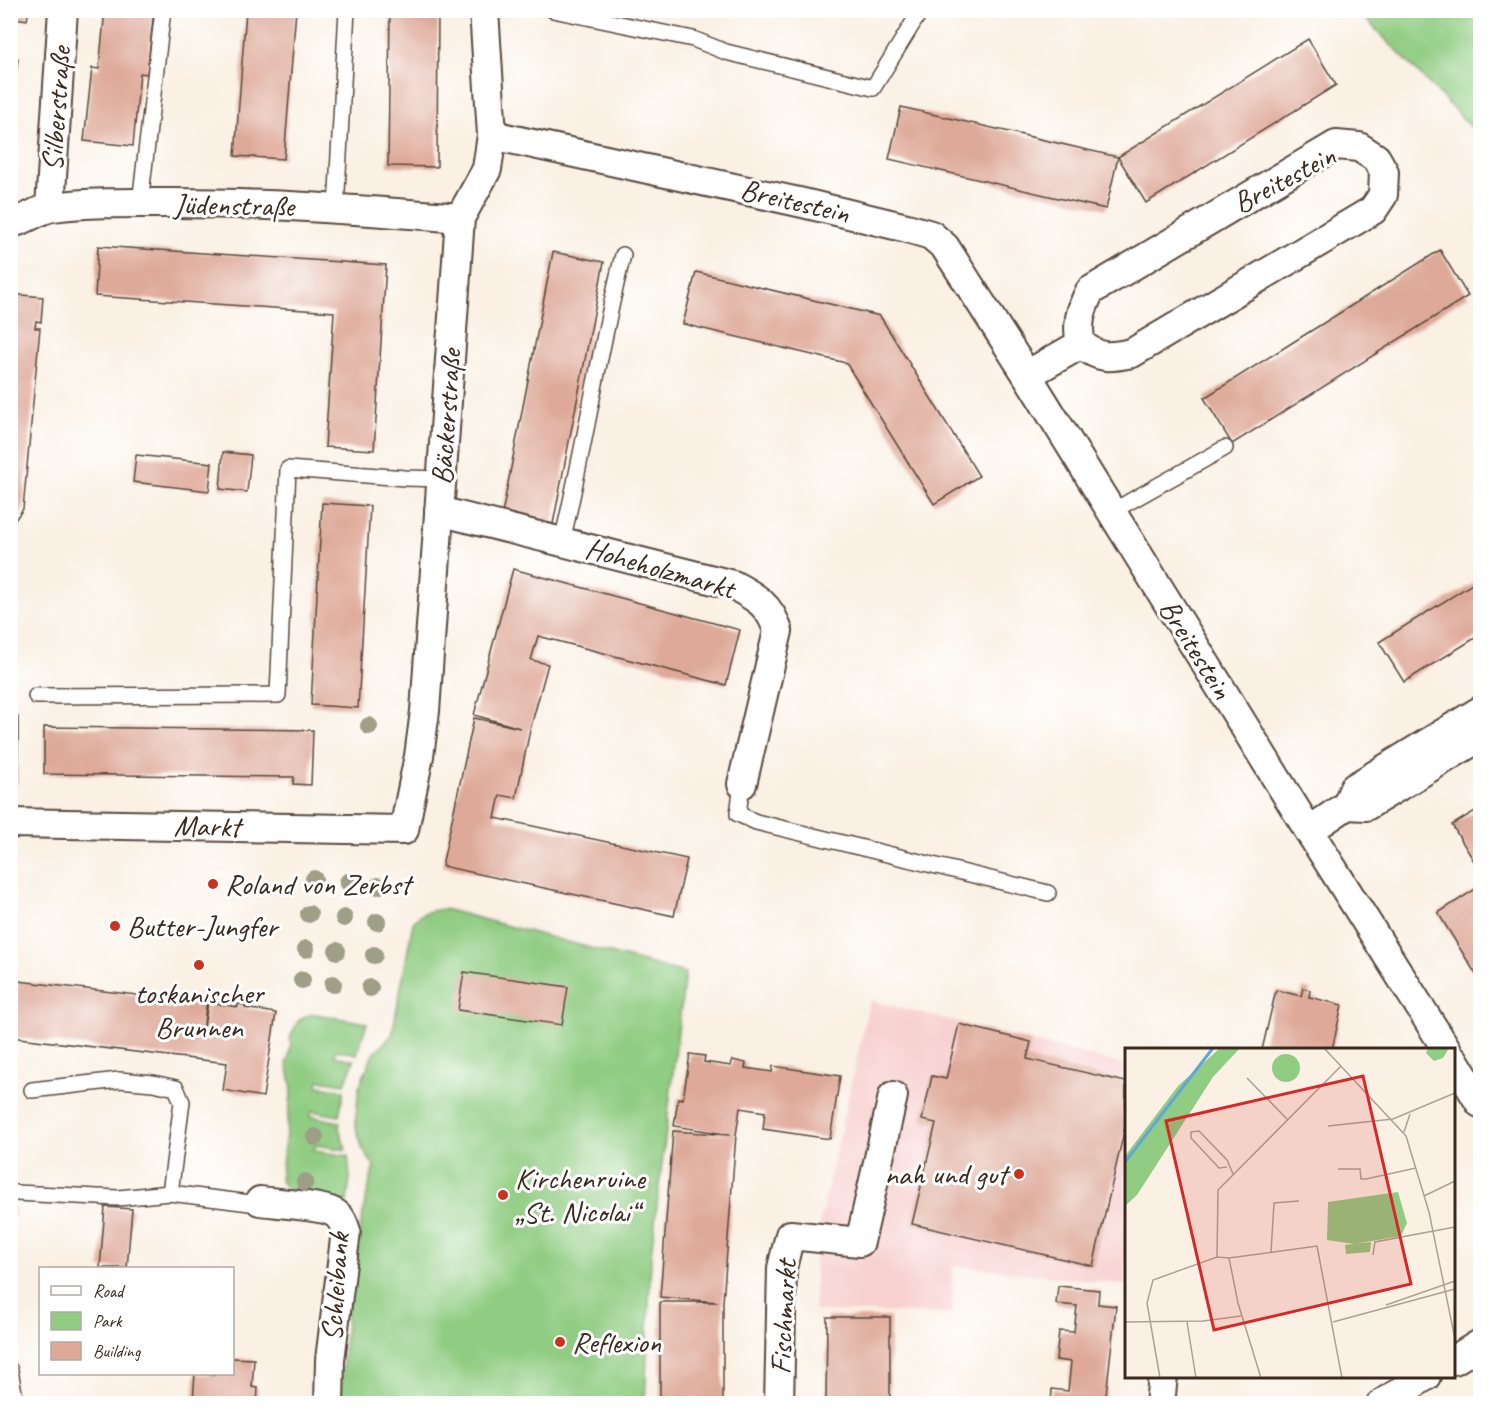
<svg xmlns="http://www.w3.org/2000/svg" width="1491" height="1414" viewBox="0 0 1491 1414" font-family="Caveat,sans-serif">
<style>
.built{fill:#f7d0cf}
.green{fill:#90cc82;stroke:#667b50;stroke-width:1.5}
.building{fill:#dea998}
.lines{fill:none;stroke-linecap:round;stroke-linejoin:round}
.service-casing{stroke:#58483c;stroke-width:18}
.minor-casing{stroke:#58483c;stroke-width:32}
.service{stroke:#fff;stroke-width:15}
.minor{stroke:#fff;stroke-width:28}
.tree{fill:#9f9e87}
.poi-dot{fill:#c8321e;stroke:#fff;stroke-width:2}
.labels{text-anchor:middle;stroke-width:6;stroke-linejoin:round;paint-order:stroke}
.street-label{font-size:30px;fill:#3b2a1e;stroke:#fff}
.poi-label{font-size:30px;fill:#3b2a1e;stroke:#fff;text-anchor:start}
.inset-river{fill:none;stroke:#62a7d7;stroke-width:3}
.inset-road{fill:none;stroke:#aea194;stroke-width:1.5}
.view{fill:#d62828;fill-opacity:0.15;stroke:#d62828;stroke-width:3}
.inset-edge{fill:none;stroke:#3b2a1e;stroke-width:3}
</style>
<rect width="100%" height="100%" fill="#fff"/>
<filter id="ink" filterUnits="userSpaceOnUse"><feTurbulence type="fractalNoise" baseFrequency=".0167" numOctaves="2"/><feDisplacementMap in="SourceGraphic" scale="12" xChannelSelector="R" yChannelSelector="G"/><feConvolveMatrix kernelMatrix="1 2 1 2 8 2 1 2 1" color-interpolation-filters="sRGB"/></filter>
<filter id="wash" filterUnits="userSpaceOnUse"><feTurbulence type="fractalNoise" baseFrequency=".008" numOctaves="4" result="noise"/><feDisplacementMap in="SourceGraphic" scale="24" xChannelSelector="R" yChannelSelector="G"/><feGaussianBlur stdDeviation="1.35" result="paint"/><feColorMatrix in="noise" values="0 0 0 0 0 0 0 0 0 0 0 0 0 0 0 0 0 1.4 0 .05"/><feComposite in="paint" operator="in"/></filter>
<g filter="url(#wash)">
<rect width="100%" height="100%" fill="#faf0e3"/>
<path class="built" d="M870,1000L1126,1065V1285L953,1265L952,1314L814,1311L816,1239Z"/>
<g class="green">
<path d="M1358,11H1480V136Z"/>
<path d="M444,909L685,973L651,1255L645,1403L341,1404C343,1324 354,1243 374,1166L363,1150L355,1124L359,1087L373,1054L392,1035L413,923C420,912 431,911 444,909Z"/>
<path d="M315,1014L367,1023L357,1054L337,1050L334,1056L354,1060L345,1084L319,1080L318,1086L344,1090L339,1116L312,1111L310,1116L340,1122L339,1128L346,1150L316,1145L314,1151L348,1156L350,1178L347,1202L288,1190L280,1180L292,1088L287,1063L291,1046L290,1038L298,1021L306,1016Z"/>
</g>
<g id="blocks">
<g class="building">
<path d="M10,10H29L27,20L10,17Z"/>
<path d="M105,10H154L147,74L140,73L133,146L84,141L92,68L99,69Z"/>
<path d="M246,10H296L284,159L235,156Z"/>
<path d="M390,10H438L437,167L388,166Z"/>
<path d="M1308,39L1336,85L1146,203L1118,157Z"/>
<path d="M10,58L18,59L12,112H10Z"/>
<path d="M901,107L1118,157L1106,209L889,159Z"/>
<path d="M98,246L386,265L374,450L325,447L334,312L95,296Z"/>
<path d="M1440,250L1468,296L1232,444L1204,398Z"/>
<path d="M553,252L604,262L553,524L502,514Z"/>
<path d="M696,272L880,316L979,476L934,504L846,363L683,324Z"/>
<path d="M10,294L43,297L41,322L36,321L35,328H40L23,509L10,527Z"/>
<path d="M223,452L251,455L247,492L220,489Z"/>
<path d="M136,455L212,463L209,491L133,482Z"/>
<path d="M322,503L370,506L358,708L311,705Z"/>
<path d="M513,569L740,630L726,685L538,636L531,660L548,664L530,730L516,798L500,795L495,818L687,859L674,916L442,866L474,718L520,728L474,715Z"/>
<path d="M1480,579V635L1404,682L1379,642Z"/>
<rect x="10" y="717" width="8" height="67"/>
<path d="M44,727L313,730L311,785L293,784L294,777L44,774Z"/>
<path d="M1480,808V863L1477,866L1452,825Z"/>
<path d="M1480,886V981L1438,913Z"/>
<path d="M464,972L568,987L562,1025L458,1010Z"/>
<path d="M18,981L188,1001V995L207,998L203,1033L208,1002L238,1007V1004L245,1005V1008L276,1013L263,1097L223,1090L227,1063L11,1037Z"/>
<path d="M1303,988L1310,990L1309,997L1342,1005L1332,1050H1262L1276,990L1301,996Z"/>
<path d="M959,1024L1031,1042L1027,1059L1126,1082V1123L1093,1266L912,1224L936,1123L922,1120L932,1076L946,1079Z"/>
<path d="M690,1054L705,1056L704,1062L731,1066L732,1060L746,1063L745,1068L772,1072L773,1066L840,1076L830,1139L763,1129L765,1112L740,1108L736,1135L723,1302V1404H660V1302H718L660,1297L673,1131L730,1135L674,1126L678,1098L683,1099Z"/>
<path d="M10,1197H13L15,1215H10Z"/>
<path d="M105,1207L132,1209L127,1268H100Z"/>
<path d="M1058,1286L1099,1290L1098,1304L1116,1306L1105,1404H1051L1052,1389L1068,1391L1071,1362L1056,1360L1059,1331L1074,1332L1077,1306L1056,1304Z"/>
<path d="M827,1317H890V1404H826Z"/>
<path d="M232,1358L254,1359L252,1387L258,1388L257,1404H188V1400H193L195,1374H232Z"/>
</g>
</g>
</g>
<g filter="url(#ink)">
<use href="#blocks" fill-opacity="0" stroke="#58483c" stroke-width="1.5"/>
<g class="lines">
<g class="service-casing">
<g id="service">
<path d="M553,10L693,39L726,52L873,88L921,10"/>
<path d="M140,203L163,10"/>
<path d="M336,209L347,10"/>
<path d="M1111,512L1225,448"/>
<path d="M562,541C585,446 599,350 623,255"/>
<path d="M36,696L278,695L288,469L405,478L442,479"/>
<path d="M742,784L738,814L756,822L1048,893"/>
<path d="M32,1090L119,1080L153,1083L176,1088L182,1102L170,1193"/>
<path d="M16,1193L118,1198L170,1193L250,1203L260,1201"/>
<path d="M10,1370L16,1404"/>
</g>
</g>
<g class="minor-casing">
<g id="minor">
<path d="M492,135L803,203L907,228L931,235L945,247L1027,375L1309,831L1447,1050"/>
<path d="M50,207L63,10"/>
<path d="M10,223C26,221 38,209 53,207C92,202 133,203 172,203C268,203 364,210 460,218"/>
<path d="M1027,375L1081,344C1100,359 1108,358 1132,353L1373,210L1383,195L1384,172L1376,158L1359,147L1336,145L1090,291C1081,309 1076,324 1081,344"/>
<path d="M439,511L733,585C756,597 770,605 778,631L742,784"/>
<path d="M1347,805L1366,806L1480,737"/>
<path d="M10,823L404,830L419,756L425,711L460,218L487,169L492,135L484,10"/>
<path d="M1309,831L1347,805L1354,788L1480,711"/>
<path d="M1454,1060L1480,1103"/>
<path d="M260,1201C275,1203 327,1206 336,1214C342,1218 344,1225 346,1231L330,1360L329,1404"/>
<path d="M1454,1360L1480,1344"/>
<path d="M779,1404L782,1268L790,1235L860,1242L893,1096"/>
<path d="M1160,1404L1163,1376"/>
<path d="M1381,1404L1426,1376"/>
</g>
</g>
<use href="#service" class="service"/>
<use href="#minor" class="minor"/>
</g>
<g class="tree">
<circle cx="369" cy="726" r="9"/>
<circle cx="314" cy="879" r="9"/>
<circle cx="348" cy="882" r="9"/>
<circle cx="378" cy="886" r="9"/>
<circle cx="309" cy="914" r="9"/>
<circle cx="344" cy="918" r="9"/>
<circle cx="377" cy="922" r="9"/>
<circle cx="306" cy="949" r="9"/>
<circle cx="337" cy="951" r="9"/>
<circle cx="374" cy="955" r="9"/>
<circle cx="302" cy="980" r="9"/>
<circle cx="333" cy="984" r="9"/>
<circle cx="370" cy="988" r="9"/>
<circle cx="315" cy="1137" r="9"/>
<circle cx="305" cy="1182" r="9"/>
</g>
</g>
<g class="poi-dot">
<circle cx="213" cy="884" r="6"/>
<circle cx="115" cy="926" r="6"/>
<circle cx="199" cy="965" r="6"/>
<circle cx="1019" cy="1174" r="6"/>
<circle cx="503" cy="1195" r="6"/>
<circle cx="560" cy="1342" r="6"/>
</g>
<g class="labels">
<g class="street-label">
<text transform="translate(56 109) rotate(-86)" y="10">Silberstraße</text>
<text transform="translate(1284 179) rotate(-28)" y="10">Breitestein</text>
<text transform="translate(795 201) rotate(13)" y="10">Breitestein</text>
<text transform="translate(234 205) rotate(1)" y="10">Jüdenstraße</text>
<text transform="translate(446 417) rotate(-86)" y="10">Bäckerstraße</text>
<text transform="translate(660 568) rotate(16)" y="10">Hoheholzmarkt</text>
<text transform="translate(1196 649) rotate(58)" y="10">Breitestein</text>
<text transform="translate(207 826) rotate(1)" y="10">Markt</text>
<text transform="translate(335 1287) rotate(-86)" y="10">Schleibank</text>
<text transform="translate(783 1317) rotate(-87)" y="10">Fischmarkt</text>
</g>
<g class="poi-label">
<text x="225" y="894">Roland von Zerbst</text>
<text x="127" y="936">Butter-Jungfer</text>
<text x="199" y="1003" text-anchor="middle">toskanischer<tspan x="199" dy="34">Brunnen</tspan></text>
<text x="1007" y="1184" text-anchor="end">nah und gut</text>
<text x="515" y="1188">Kirchenruine<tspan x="515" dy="34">„St. Nicolai“</tspan></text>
<text x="572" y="1352">Reflexion</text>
</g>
</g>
<g transform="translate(1125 1048)">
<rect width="330" height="330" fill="#faf0e3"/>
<path d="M95,0H115L88,29L12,147L0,158V108L53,38ZM303,0H324L318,10L309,13L301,5ZM147 20a14 14 0 1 1 28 0a14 14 0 1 1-28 0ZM273,144L282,175L276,188L229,196L202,192L203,154ZM246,194L245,204L221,206L220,197Z" fill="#90cc82"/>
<path class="inset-river" d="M0,114L88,0"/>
<path class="inset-road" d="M199,0L281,88L304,164L330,291M158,67L122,30L163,72M203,78L268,71L330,45M279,84L285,66M102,119L94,120L66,90V84L74,83L102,112L108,126M213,121H235L236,131H241L291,120M299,148L330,133M146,204L149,155L174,153M248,207L250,194L330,179M92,209L93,142L216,18M104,210L113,255L136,330M261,257L330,233M0,274L78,273L116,268M62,274L71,330M208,274L330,241M35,330L22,255L28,232L92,209L104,210L192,198L217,330"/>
<path class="view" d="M238,28L286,236L89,282L41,73Z"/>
<rect width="330" height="330" class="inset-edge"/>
</g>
<rect width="1491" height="1414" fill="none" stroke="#fff" stroke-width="36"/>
<rect x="39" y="1267" width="195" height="108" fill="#ffffff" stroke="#b1aaa5" stroke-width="1.5"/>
<rect x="51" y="1286" width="30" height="9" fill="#ffffff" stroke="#b1aaa5" stroke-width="1.5"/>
<text x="93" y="1297" font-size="18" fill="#3b2a1e">Road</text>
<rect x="51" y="1312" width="30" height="18" fill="#90cc82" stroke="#b1aaa5" stroke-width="1.5"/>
<text x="93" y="1327" font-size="18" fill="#3b2a1e">Park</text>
<rect x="51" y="1342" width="30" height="18" fill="#dea998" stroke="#b1aaa5" stroke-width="1.5"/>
<text x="93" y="1357" font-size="18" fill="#3b2a1e">Building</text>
</svg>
